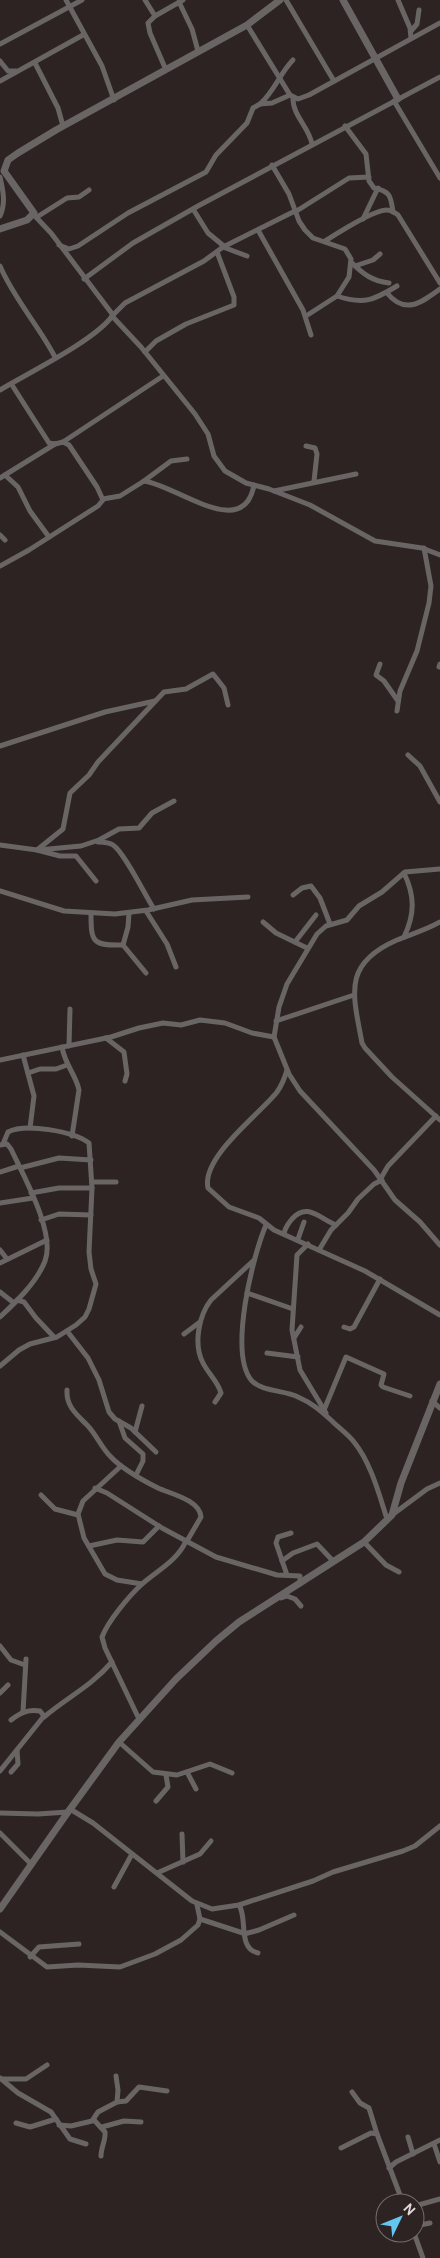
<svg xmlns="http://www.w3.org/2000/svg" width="440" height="2258" viewBox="0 0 440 2258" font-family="Cabin,sans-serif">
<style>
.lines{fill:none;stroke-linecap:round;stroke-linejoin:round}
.minor{stroke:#6a6565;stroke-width:5}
.tertiary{stroke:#6a6565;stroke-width:7}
</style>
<rect width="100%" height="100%" fill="#2d2323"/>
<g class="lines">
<g class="minor">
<path d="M66,0L102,66L114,100"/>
<path d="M145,0L155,16"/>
<path d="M286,0L334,81"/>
<path d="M398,0L410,28L411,38"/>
<path d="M179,2L192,29L198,51"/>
<path d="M247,25L290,95L298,99L309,95L440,23"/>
<path d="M411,31L417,24L419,10"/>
<path d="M0,44L82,0"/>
<path d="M0,61L8,71H16"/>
<path d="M35,63L58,108L63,126"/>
<path d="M166,70L150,33L148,23L155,16L183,0"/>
<path d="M0,81L83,35"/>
<path d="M293,97C292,115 309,127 312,144"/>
<path d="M394,101L440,178"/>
<path d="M260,104C274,92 280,73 293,60"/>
<path d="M345,126L366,154L369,181L374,188C390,191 391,196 393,212"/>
<path d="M272,165L289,194L299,221L305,230L313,238L345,249L351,259L349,277L337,296L306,316"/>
<path d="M0,177C3,190 6,203 0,216"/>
<path d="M193,209L208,233L225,247"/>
<path d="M295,212L349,178L369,177"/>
<path d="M37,217L67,198L79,197L89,190"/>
<path d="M363,219L378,188"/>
<path d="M258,230L303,310L311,335"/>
<path d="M325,241C336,234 375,209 387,210C391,210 394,212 398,215L440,283"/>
<path d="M59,245L69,249L78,246L128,213L206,172L216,155L247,123L253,108L260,104L272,103L290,95"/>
<path d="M223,247L247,256"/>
<path d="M351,262C363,274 372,281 389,283"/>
<path d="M0,266C14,299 39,326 55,357"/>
<path d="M355,266L373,260L380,254"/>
<path d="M84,279L133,243L198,206L440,77"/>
<path d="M387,293C405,315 421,303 440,289"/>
<path d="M337,296C364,305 374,300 397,286"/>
<path d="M113,315L125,303L204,261L223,247L295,211"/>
<path d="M112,316L141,347L195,414L208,434L214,456L225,471L246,483L269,489L310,505L375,541L422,548L440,555"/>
<path d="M145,352L156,341L186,324L234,305V297L217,252"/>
<path d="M0,390C28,373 96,340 113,315L51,233L33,214"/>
<path d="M63,442L163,376"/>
<path d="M306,446L315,448L317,454L314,481"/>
<path d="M5,475L18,487L30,511L49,537"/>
<path d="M0,478L55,444"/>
<path d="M144,481L171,461L187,459"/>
<path d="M274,491L356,474"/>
<path d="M103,499L120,496L144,481C176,485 244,542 254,485"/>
<path d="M0,535L5,540"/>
<path d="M0,566L29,550L98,506L103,500L97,487L69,445L63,442L55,444L49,443L12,385"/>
<path d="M380,664L376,675L384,681L398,701"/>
<path d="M439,667L440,664"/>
<path d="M397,711L400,691L417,651L429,603L431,586L424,548"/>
<path d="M0,746L105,712L155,701"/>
<path d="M408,755L420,766L440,802"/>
<path d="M98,842C103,842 109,842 113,845C124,852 145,895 154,909"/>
<path d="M0,845L37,850L60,856H76L96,881"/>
<path d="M37,850L63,829L70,793L89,775L98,762L164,692L186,689L213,674L224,688L228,705"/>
<path d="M38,850L81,846L99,840L119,829L139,828L152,813L174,801"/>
<path d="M440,869L405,872L382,892L359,906L347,920L326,926L317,934L287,984L279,1007L274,1037L289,1074L300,1091L374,1170L395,1200L420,1222L440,1245"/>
<path d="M0,891L64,911L115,914L148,910L192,900L248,897"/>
<path d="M293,895L302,888L311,886L320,898L330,924"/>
<path d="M146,911L167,944L176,967"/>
<path d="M91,913C91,942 92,946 123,945"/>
<path d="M129,913L128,927L123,945L146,973"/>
<path d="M263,922L276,933L307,948"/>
<path d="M440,922C426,930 412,934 397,940C342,964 353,994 362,1043L365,1048L392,1077L440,1120"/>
<path d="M404,937C415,914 415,896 404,873"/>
<path d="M295,942L316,915"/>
<path d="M276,1021L354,995"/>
<path d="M106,1038L124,1052L127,1074L125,1081"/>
<path d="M69,1046L70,1009"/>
<path d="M62,1047C65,1065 76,1075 79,1090L72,1136"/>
<path d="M23,1055L34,1096L30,1128"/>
<path d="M0,1060L111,1037L139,1028L163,1023L181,1025L200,1020L225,1023L252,1033L274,1037"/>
<path d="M287,1070C285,1077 282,1085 277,1092C260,1114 201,1157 208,1188L229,1207L259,1218L274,1230L365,1271L440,1315"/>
<path d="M28,1073L40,1069H56L67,1065"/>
<path d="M20,1168L59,1158L91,1160"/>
<path d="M0,1172L19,1166"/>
<path d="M381,1178L388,1166L436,1116"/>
<path d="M92,1182H116"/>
<path d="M31,1193L59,1188H92"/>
<path d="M0,1203L33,1198"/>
<path d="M41,1220L59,1214L91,1215"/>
<path d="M266,1225C253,1255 228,1354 252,1381C263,1392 284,1390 298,1397C312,1403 321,1411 332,1421C339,1428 348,1434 354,1442C371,1463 379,1494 387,1519"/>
<path d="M284,1234C285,1227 288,1224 292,1219C307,1202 319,1218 336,1225"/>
<path d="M298,1239L304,1222"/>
<path d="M308,1244L297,1255L292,1330L300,1370L326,1413"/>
<path d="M0,1250L7,1259"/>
<path d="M319,1250L331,1230L348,1213L358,1199L374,1184L382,1180"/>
<path d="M0,1263L47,1240"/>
<path d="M0,1292L14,1303"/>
<path d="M247,1293L293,1309"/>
<path d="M17,1300L24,1302L36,1318L54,1337"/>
<path d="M0,1317C16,1302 37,1282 45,1261C56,1233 23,1175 11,1149L7,1144L0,1145"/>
<path d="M344,1327L350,1329L354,1327L380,1279"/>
<path d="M67,1331L88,1358L99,1380L109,1412L115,1419L131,1428L156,1452"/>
<path d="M184,1334L200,1322"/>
<path d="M294,1338L301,1327"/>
<path d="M267,1353L298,1357"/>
<path d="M0,1366L19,1350L30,1344L57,1337L76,1325L85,1317L89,1309L96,1284L91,1269L89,1252L92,1188L89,1143C73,1131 25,1123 8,1132L3,1144"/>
<path d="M67,1390C66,1406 76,1414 87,1425C96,1434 101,1447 110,1456C122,1469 142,1480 158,1488C171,1494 200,1500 201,1517L187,1541"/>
<path d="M432,1401L440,1408"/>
<path d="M215,1402L221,1393C218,1382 208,1373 203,1363C193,1344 199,1315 211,1300L253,1261"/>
<path d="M324,1410L346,1357L384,1374L381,1385L383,1387L410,1396"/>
<path d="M119,1421L125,1438L143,1454V1461L136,1475"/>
<path d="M135,1432L142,1406"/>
<path d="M121,1466L83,1501L78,1514L84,1538L105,1574L117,1580L142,1584"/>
<path d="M95,1488L107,1493L162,1528L216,1557L277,1575L300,1576V1584"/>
<path d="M41,1495L55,1509L78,1515"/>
<path d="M392,1515L427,1489L440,1483"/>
<path d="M364,1542L386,1565L399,1572"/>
<path d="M89,1546L117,1540L143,1542L159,1526"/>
<path d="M282,1561L293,1553L317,1544L334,1562"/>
<path d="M287,1575L276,1543L278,1537L291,1533"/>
<path d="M281,1598L287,1596L295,1599L301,1606"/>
<path d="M0,1646L11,1660L25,1665"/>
<path d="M0,1693L8,1685"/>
<path d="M23,1712L26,1659"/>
<path d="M44,1717C69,1696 90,1687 112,1662"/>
<path d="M139,1719L105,1648L102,1637C108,1621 129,1596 142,1584C158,1570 177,1561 186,1541"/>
<path d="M119,1742L153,1772L177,1775L210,1764L232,1773"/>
<path d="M0,1771L44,1716L40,1711C28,1709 20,1713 11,1720"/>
<path d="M11,1772L18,1764L17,1750"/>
<path d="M187,1772L196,1789"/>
<path d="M156,1801L168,1787L166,1775"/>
<path d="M70,1809L93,1823L192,1901L212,1909L239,1905L313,1881L333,1872L403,1851L415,1846L440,1826"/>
<path d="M0,1813L38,1814L68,1812"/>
<path d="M0,1833L31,1864"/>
<path d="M182,1834L183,1862"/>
<path d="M157,1873L200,1854L211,1841"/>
<path d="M114,1887L132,1854"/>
<path d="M239,1905C248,1918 237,1948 258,1953"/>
<path d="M200,1919L243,1933"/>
<path d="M0,1932L47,1967L78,1965L120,1967L155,1954L181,1940L198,1925L200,1919L197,1905"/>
<path d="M244,1934L259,1930L294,1915"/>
<path d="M30,1957L39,1947L79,1944"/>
<path d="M116,2076L118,2090L117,2102"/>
<path d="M0,2078L18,2093L51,2112L70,2139L86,2144"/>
<path d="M2,2079H26L47,2065"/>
<path d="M352,2092L360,2103L369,2108L377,2134"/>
<path d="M94,2120L105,2132C106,2140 101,2147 101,2156"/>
<path d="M16,2123L30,2127L56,2119"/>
<path d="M59,2125L71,2126L92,2121L98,2112L117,2102L126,2101L139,2087L167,2091"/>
<path d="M102,2127L124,2121L141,2122"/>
<path d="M408,2137L413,2154"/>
<path d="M434,2144L440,2162"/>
<path d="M341,2148L371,2133L377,2134L403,2203"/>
<path d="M389,2168L396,2162L440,2140"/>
<path d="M415,2206L440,2199"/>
<path d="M415,2226L430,2223"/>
<path d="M414,2233L423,2258"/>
</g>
<g class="tertiary">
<path d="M343,0L398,99"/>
<path d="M0,229L27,220L34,213L4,171L8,160L18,153L56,130L247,25L280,0"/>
<path d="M0,1909L68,1812L119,1742L176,1679L216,1641L239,1622L364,1542L392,1515L401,1483L440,1384"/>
</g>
</g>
<g transform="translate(400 2218) rotate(47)"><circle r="24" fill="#2d2323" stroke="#756c6c"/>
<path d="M0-4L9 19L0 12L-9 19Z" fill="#64c5ee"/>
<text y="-8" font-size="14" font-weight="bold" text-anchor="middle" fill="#e0d9d9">N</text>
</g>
</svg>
